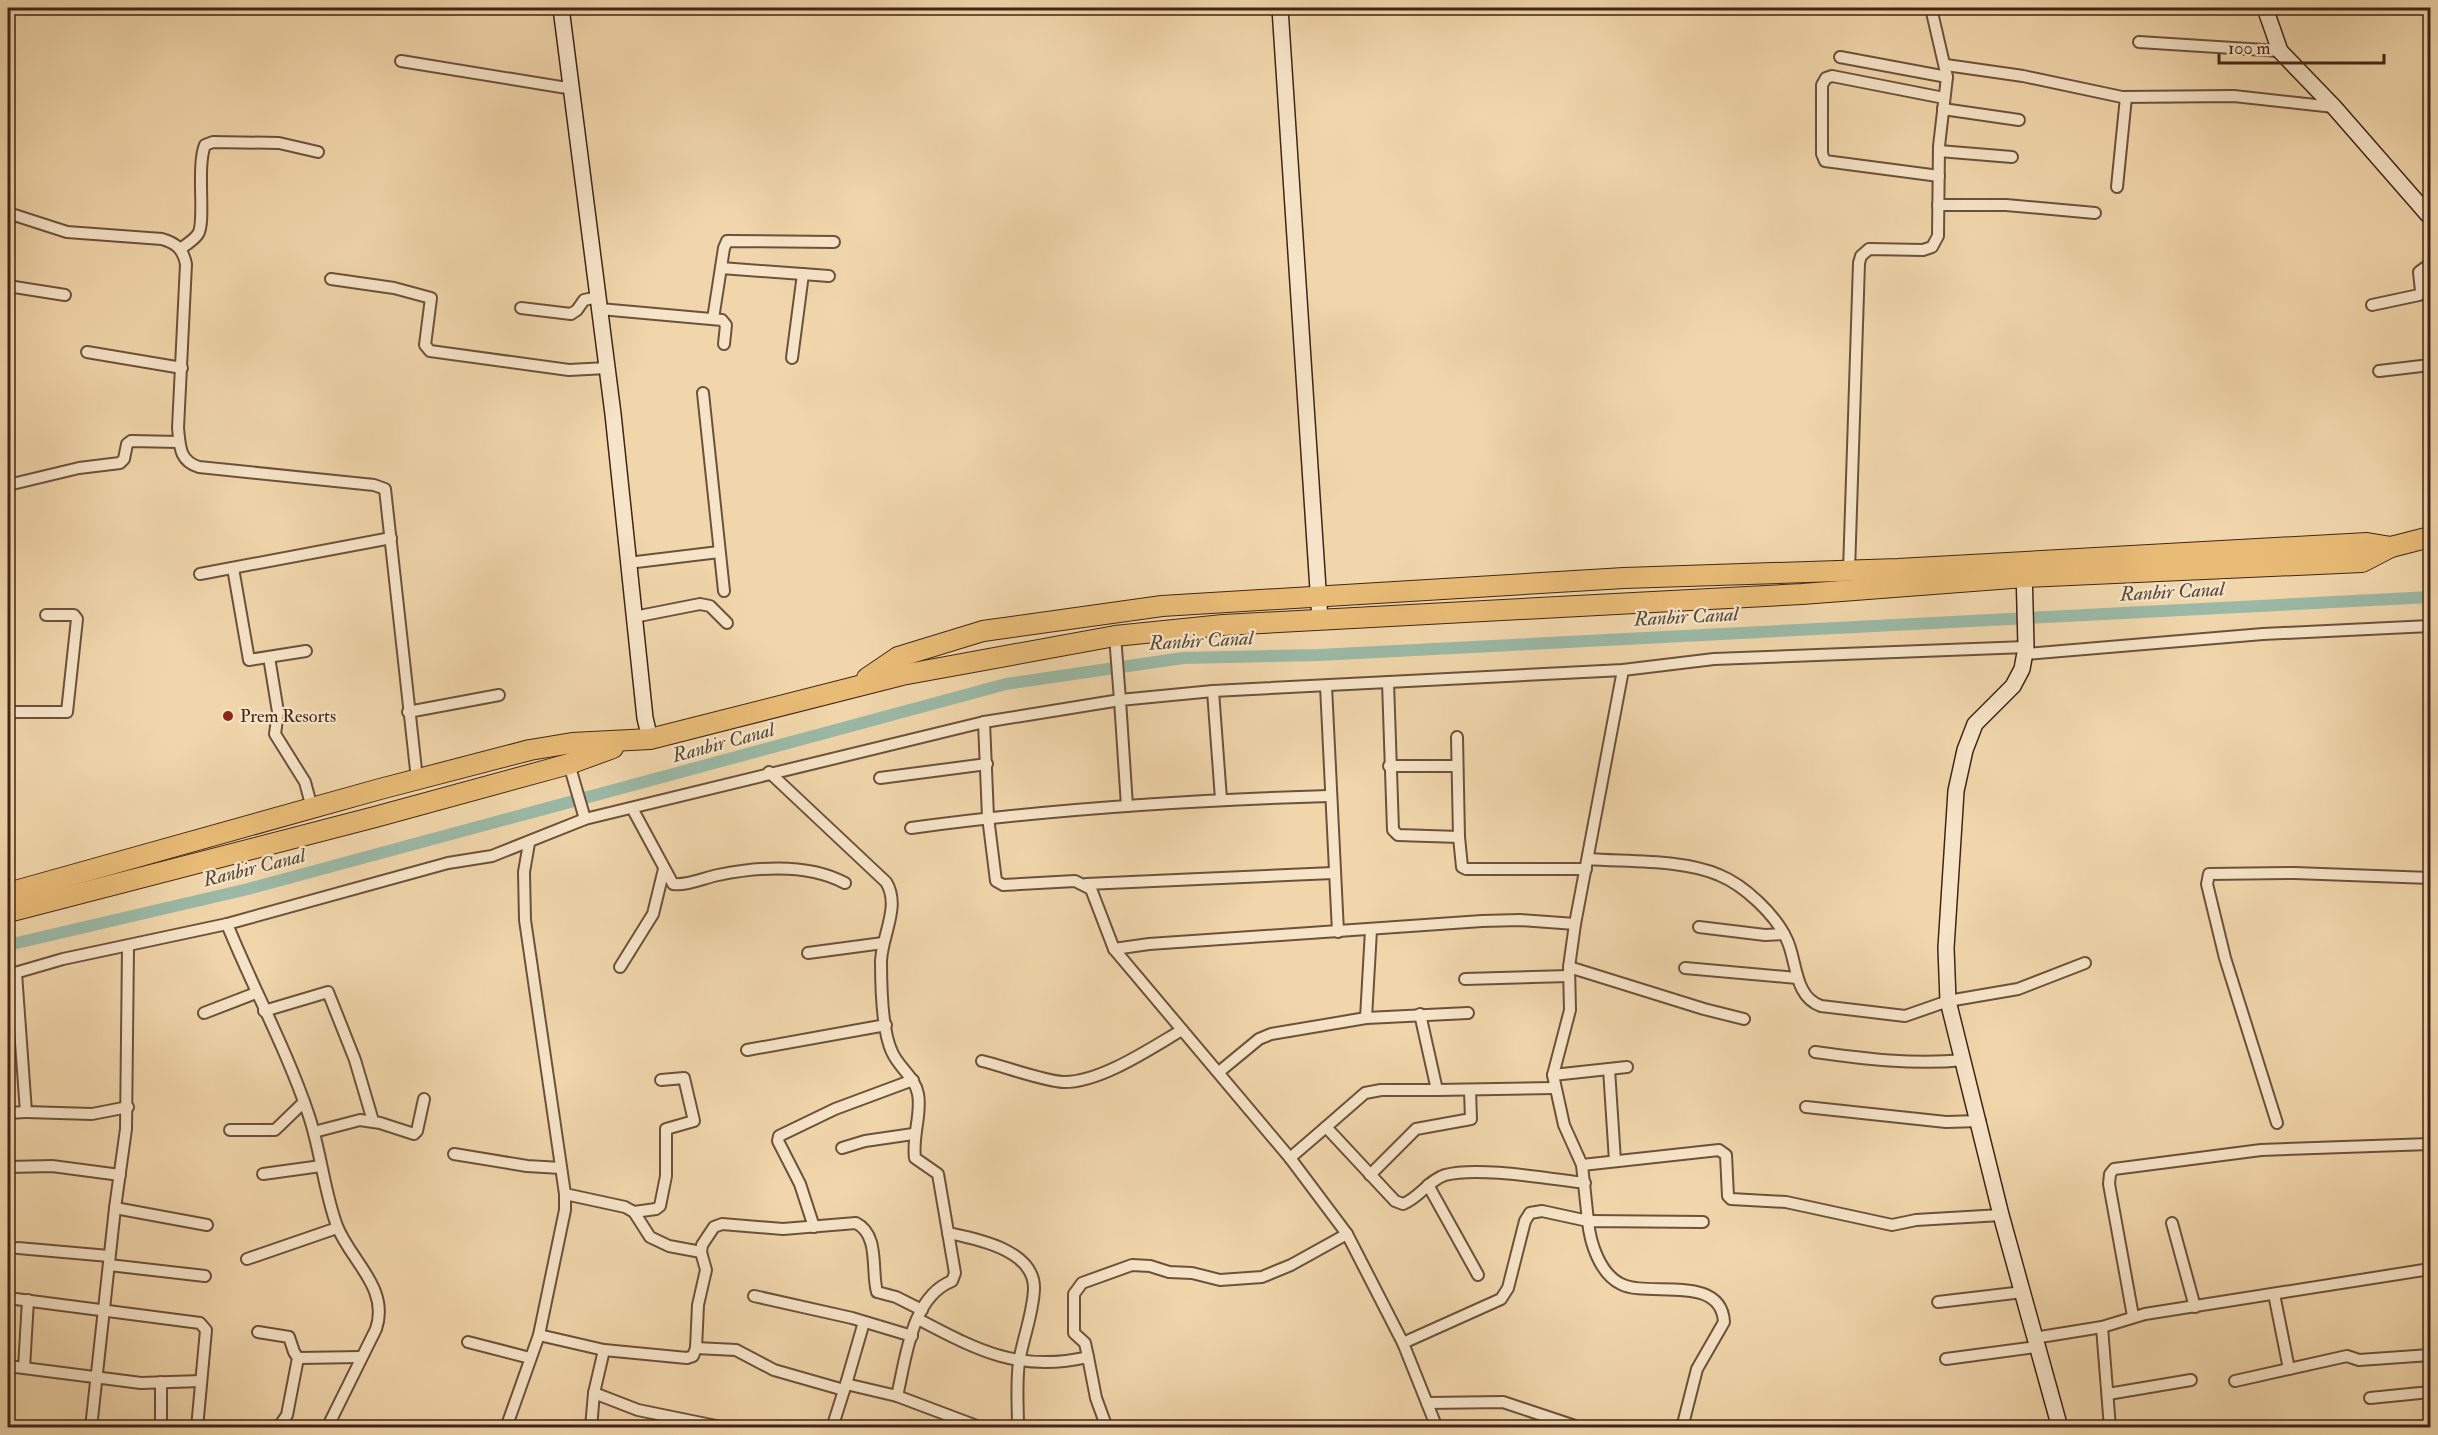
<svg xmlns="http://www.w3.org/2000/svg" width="2438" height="1435" viewBox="0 0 2438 1435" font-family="'IM FELL Double Pica',serif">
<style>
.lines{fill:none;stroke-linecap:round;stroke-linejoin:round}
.canal{stroke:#9bb9a6;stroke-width:12}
.street-casing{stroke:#6d513c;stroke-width:14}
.secondary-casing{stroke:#412517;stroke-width:18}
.highway-casing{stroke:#412517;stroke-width:22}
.street{stroke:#f6e4c8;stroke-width:10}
.secondary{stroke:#f6e4c8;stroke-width:15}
.highway{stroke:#e8bb76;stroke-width:20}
.poi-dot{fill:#8f2418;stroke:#f6e4c8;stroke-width:2}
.labels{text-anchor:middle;stroke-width:4.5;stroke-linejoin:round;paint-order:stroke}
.poi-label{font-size:18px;fill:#412517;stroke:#f6e4c8;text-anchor:start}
.water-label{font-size:20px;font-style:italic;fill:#584a3b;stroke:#f6e4c8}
</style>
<rect width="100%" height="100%" fill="#f1d6ab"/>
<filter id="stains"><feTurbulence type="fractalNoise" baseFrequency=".00333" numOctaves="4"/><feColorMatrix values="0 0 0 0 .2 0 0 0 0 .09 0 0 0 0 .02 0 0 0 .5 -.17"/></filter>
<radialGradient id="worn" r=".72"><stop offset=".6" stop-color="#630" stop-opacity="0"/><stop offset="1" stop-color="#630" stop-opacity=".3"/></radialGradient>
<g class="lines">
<path class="canal" d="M8,945L248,889L1006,684L1183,658L1319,655L2430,597"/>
<g class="street-casing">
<g id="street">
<path d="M2139,42L2280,51"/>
<path d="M1840,57L1947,77"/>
<path d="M401,61L573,89"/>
<path d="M1946,65L2023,76L2122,97L2234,96L2334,107"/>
<path d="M1943,109L2019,120"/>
<path d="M1939,151L2012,157"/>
<path d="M1939,176L1825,161L1822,154V85L1826,78L1832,76L1944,98"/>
<path d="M2117,187L2126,97"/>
<path d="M1938,205H2006L2095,213"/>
<path d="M8,213L67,232L162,239C176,243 183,249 186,264L178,428C180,446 179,461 199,467L374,485L385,489L417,779"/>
<path d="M180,249C186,245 194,240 198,234C206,222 196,167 205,145L213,142L279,143L318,152"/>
<path d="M721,268L829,276"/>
<path d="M331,279L394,288L431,298L425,345L430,351L569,370L607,368"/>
<path d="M8,286L65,295"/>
<path d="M2372,305L2419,295L2421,291L2419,272L2430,264"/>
<path d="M521,308L571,314L577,310L584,300L598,297"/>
<path d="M600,309L722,320L726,325L724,344"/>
<path d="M713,319L724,248L727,241L834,242"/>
<path d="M87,352L182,368"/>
<path d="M792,358L803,274"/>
<path d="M2379,371L2430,365"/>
<path d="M703,393L724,591"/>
<path d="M8,485L79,468L120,463L124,459L127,444L131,441L179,442"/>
<path d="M628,563L719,552"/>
<path d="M233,568L249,660L306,651"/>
<path d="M1849,571L1859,263L1861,256L1869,249L1923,250L1932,247L1938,236L1939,146L1947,77L1931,8"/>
<path d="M200,574L391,538"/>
<path d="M634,617L700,604L710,606L727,623"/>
<path d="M1115,636L1120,700L984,722L988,817L996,881L1003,885L1075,881L1091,889L1114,949L1290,1158L1347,1234L1403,1343L1427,1403L1503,1402L1581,1428"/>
<path d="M2025,654L2263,634L2430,626"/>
<path d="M269,657L278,712L275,734L305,782L312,808"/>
<path d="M1388,682L1393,830L1398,835L1459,837"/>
<path d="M1326,686L1338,932"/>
<path d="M1213,691L1221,799"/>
<path d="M8,712H67L77,619L74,615H46"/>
<path d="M408,712L499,695"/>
<path d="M1457,737L1459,837L1462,867L1466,869H1586"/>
<path d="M569,764L585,819"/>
<path d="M1389,766H1457"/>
<path d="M769,772L886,882C901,906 882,935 881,961C881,985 882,1031 892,1052C899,1068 915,1077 918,1094C922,1113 912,1136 915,1158L938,1174L955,1273L952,1281C911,1297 906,1359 897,1396"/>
<path d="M880,778L987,764"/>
<path d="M1127,806L1120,700L1213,691L1623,670L1714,659L2026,647"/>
<path d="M632,808L673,884C686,886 704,878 718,875C758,867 808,863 845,883"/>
<path d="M911,828C1049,809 1189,800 1329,796"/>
<path d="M1588,859C1627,862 1683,859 1719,875C1744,885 1776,915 1787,940C1797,961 1794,997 1821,1006L1905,1016L1948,1001L2018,989L2085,963"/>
<path d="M1086,884L1333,873"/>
<path d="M227,924C253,988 287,1050 309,1116C321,1152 324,1191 337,1226C350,1260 390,1288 376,1329L327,1428"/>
<path d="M1699,927L1765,935L1784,934"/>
<path d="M1114,949L1149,944L1482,921L1520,920L1575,924"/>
<path d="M808,953L883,943"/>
<path d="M620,967L653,914L664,869"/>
<path d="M1569,967L1704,1009L1744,1019"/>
<path d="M1685,968L1797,978"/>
<path d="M16,973L26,1112L92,1114L128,1107"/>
<path d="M8,975L63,959L227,924L448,863L492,856L585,819L984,722"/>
<path d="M1465,979L1569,976"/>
<path d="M264,1011L328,992L355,1060L373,1121"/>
<path d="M204,1013L256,993"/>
<path d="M1420,1014L1437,1090L1554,1088"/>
<path d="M1366,1018L1371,930"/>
<path d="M747,1050L886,1025"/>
<path d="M1815,1052C1865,1059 1914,1065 1964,1060"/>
<path d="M982,1061C1003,1066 1043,1081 1063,1082C1100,1083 1151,1048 1182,1030"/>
<path d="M1609,1069L1615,1161"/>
<path d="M1219,1072L1259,1039L1271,1034L1366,1018L1468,1013"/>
<path d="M1553,1075L1627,1067"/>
<path d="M1806,1107L1946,1122L1980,1121"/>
<path d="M8,1113L26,1112"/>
<path d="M2277,1123L2225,958L2207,884L2209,874L2295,873L2430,878"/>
<path d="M1326,1127L1365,1093L1381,1090H1437"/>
<path d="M230,1130H275L304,1102"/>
<path d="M314,1132L360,1120L380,1123L414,1134L417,1131L424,1099"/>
<path d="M842,1148L865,1141L913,1134"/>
<path d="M454,1154L527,1166L561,1168"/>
<path d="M1290,1158L1326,1127L1395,1201L1403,1204C1419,1198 1429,1180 1445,1175C1478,1166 1550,1179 1585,1183"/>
<path d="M1582,1165L1719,1150L1726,1155L1728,1196L1731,1199L1786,1202L1892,1225L1916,1220L2001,1215"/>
<path d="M8,1167L52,1166L120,1175"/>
<path d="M263,1174L321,1166"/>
<path d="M1370,1175L1416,1129L1471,1119L1470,1090"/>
<path d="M1428,1185L1478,1275"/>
<path d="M565,1194L625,1207L634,1212L650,1237L669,1246L701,1252"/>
<path d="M115,1208L207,1225"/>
<path d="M634,1212L656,1209L660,1206L666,1176V1129L694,1121L684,1078L661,1080"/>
<path d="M2172,1223L2195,1307"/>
<path d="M814,1227L800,1184L778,1141L779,1136L835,1109L913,1080"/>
<path d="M948,1233C977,1239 1035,1250 1034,1289C1033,1314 1023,1338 1019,1362C1016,1384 1018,1406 1018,1428"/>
<path d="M18,1248L109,1256"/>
<path d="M247,1259L337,1228"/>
<path d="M109,1265L205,1276"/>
<path d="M2274,1294L2289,1369"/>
<path d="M754,1296L852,1318L912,1336"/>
<path d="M8,1298L200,1323L206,1330L197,1428"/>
<path d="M1938,1302L2023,1292"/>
<path d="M2133,1316L2109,1184L2110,1174L2114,1169L2261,1150L2430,1144"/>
<path d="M918,1319C977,1350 1019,1373 1088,1357L1096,1398L1107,1428"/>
<path d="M2102,1327L2110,1428"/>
<path d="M258,1332L289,1337L294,1352L298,1358L287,1415L278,1428"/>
<path d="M539,1335L604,1350L594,1393L591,1428"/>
<path d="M2034,1338L2102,1327L2145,1314L2430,1269"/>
<path d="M468,1342L530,1358"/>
<path d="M1403,1343L1501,1299L1508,1288L1525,1221L1530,1213L1542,1211L1588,1221L1582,1165L1564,1125L1553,1075L1570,1010L1569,967L1575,924L1623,670"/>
<path d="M696,1348L736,1350L774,1370L844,1390"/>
<path d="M604,1350L687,1358L693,1356L696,1348L698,1305L706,1270L701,1252L702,1245L714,1227L722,1224L783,1229L856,1223C880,1235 871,1271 877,1292L896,1297L922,1310"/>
<path d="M1088,1357L1085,1343L1074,1333V1294L1082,1283L1132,1265L1150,1266L1169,1272L1192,1273L1220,1280L1262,1277L1291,1265L1347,1234"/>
<path d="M298,1358L361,1357"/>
<path d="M1946,1359L2036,1347"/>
<path d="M8,1366L141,1383L201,1381"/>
<path d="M24,1368L28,1300"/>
<path d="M2235,1381L2347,1356L2359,1360L2430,1355"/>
<path d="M161,1382V1428"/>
<path d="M846,1384L864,1322"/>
<path d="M594,1393L638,1410L726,1428"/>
<path d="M2108,1394L2191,1380"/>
<path d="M2370,1398L2430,1392"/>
<path d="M1427,1403L1437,1428"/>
<path d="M91,1428L115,1208L126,1129L128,947"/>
<path d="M506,1428L539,1335L565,1210V1194L525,920L524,872L529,843"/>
<path d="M832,1428L846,1384L897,1396L982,1428"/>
<path d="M1682,1428L1697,1369L1724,1322C1721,1273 1648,1298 1621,1284C1600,1274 1590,1243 1588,1221L1703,1222"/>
</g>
</g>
<g class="secondary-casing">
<g id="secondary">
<path d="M561,8L613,414L645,718L650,739"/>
<path d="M1280,8L1320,620"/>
<path d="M2265,8L2280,51L2334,107L2430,217"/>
<path d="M2024,567L2026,647L2022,669L2013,686L1975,724L1965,750L1956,791L1946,948L1948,1001L2001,1215L2060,1428"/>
</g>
</g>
<g class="highway-casing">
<g id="highway">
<path d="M867,678L898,657L983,631L1162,606L1624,578L1898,569L2367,543L2391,547"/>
<path d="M8,893L380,789L530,750L572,743L650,739L902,675L1115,636L1223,625L1802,594L2025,577L2362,562L2391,547L2430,537"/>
<path d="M8,912L375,817L569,764L613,748"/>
</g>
</g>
<use href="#street" class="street"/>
<use href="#secondary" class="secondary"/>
<use href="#highway" class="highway"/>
</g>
<circle class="poi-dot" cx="228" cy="716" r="6"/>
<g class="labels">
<g class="poi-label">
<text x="240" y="722">Prem Resorts</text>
</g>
<g class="water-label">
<text transform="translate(2172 591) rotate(-3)" y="7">Ranbir Canal</text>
<text transform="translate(1686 616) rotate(-3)" y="7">Ranbir Canal</text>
<text transform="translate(1201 640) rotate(-3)" y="7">Ranbir Canal</text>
<text transform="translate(723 742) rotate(-15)" y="7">Ranbir Canal</text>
<text transform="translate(254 867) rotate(-14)" y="7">Ranbir Canal</text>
</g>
</g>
<rect width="2438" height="1435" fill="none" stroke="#f1d6ab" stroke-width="30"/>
<rect x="9" y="9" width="2420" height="1417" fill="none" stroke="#412517" stroke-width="3"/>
<rect x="15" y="15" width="2408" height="1405" fill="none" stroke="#412517" stroke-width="1.5"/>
<path d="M2219 54v9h165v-9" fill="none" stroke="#412517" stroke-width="3"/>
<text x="2228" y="54" font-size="18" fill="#412517" stroke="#f6e4c8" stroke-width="4.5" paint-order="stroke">100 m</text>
<rect width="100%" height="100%" filter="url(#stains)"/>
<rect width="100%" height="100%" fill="url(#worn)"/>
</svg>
